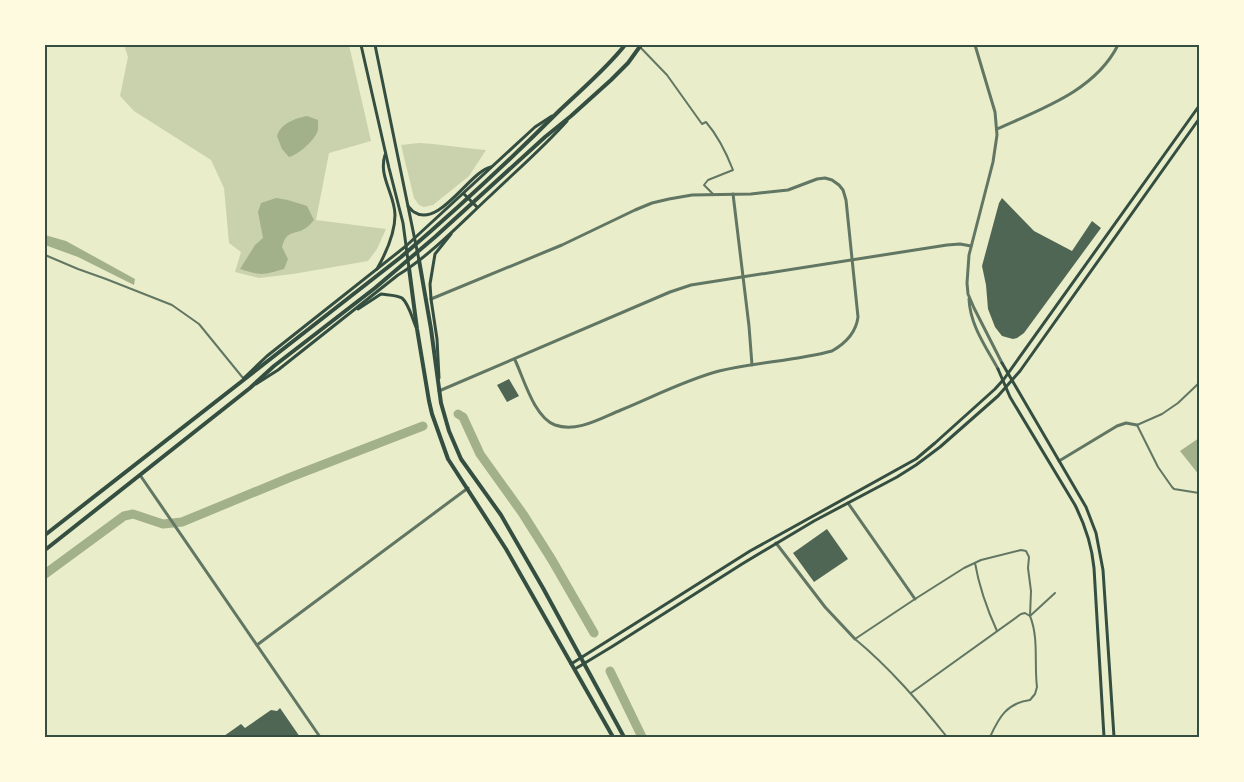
<svg xmlns="http://www.w3.org/2000/svg" width="1244" height="782" viewBox="0 0 1244 782" font-family="'Roboto Condensed',sans-serif">
<style>
.green{fill:#cad2ad}
.water{fill:#a3b18a}
.lines{fill:none;stroke-linecap:round;stroke-linejoin:round}
.river{stroke:#a3b18a;stroke-width:9}
.building{fill:#4f6655}
.minor{stroke:#617663;stroke-width:2}
.tertiary{stroke:#617663;stroke-width:3}
.secondary{stroke:#344e41;stroke-width:3}
.primary{stroke:#344e41;stroke-width:4}
.trunk{stroke:#344e41;stroke-width:4}
.neatline{fill:none;stroke:#344e41;stroke-width:2}
</style>
<rect width="100%" height="100%" fill="#e9edc9"/>
<g class="green">
<path d="M124,45H349L371,141L329,153L316,220L386,229L377,249L368,261L293,274L259,278L235,272L241,252L229,243L224,188L211,160L134,111L120,96L128,57Z"/>
<path d="M419,143C441,144 463,148 486,150L469,176L433,205L424,207L419,205L414,198L401,145Z"/>
</g>
<g class="water">
<path d="M307,116L318,120C318,124 318,127 318,130C315,140 298,155 289,157L282,149L277,136C281,123 294,119 307,116Z"/>
<path d="M276,198L288,200L307,206L314,220C311,223 309,226 306,228C293,236 287,229 282,247L288,259L284,269C263,275 262,276 240,269L255,245L263,238L258,212L261,203Z"/>
<path d="M45,235L66,241L135,279L134,285L78,257L45,245Z"/>
<path d="M1199,438V475L1180,451Z"/>
</g>
<g class="lines">
<g class="river">
<path d="M458,414L463,417L480,454L523,514L552,560L594,633"/>
<path d="M45,574L124,516L133,514L163,524L182,522L291,477L423,426"/>
<path d="M610,671L642,737"/>
</g>
</g>
<g class="building">
<path d="M1002,198L1034,231L1072,251L1092,221L1101,228L1024,333L1017,338L1013,339L1002,336L995,327L988,309L986,285L982,266L999,203Z"/>
<path d="M509,379L519,396L507,402L497,385Z"/>
<path d="M827,529L848,559L814,582L793,553Z"/>
<path d="M280,708L300,737H225L224,736L241,724L245,728L271,710L277,711Z"/>
</g>
<g class="lines">
<g class="minor">
<path d="M640,47L667,75L702,124L706,122C718,136 726,152 733,170L708,180L704,185L714,195"/>
<path d="M45,255L78,269L106,279L172,305L199,324L243,378"/>
<path d="M1199,383L1178,403L1162,414L1137,425L1158,467L1172,487L1174,489L1199,493"/>
<path d="M975,563C979,586 987,609 997,631"/>
<path d="M1030,616L1055,593"/>
<path d="M911,693L1021,614L1025,613L1030,616C1039,638 1034,664 1037,687L1035,694L1030,700C1007,703 999,717 990,737"/>
<path d="M947,737C919,702 890,668 855,639L915,599L964,568L981,560L1021,550L1026,551L1029,557L1028,568L1031,591L1030,616"/>
</g>
<g class="tertiary">
<path d="M975,45L995,112L997,135L993,162L969,255L967,283L968,294L974,308L1002,363"/>
<path d="M997,129C1041,109 1095,91 1118,45"/>
<path d="M733,194L749,326L752,365"/>
<path d="M431,299L562,245L635,210L652,203L669,199L692,195L751,194L788,190L817,179L825,178L832,180L839,185L843,190L846,200L858,317C856,333 846,343 832,351C795,361 756,362 719,371C685,380 653,397 621,410C601,418 577,433 555,425C534,417 524,379 515,360"/>
<path d="M969,299C970,325 986,347 998,369"/>
<path d="M439,391L670,292L691,285L947,245L960,244L971,246"/>
<path d="M1059,461L1117,426L1126,423L1137,425"/>
<path d="M140,475L320,737"/>
<path d="M848,503L915,599"/>
<path d="M776,543L825,607L855,639"/>
<path d="M257,645L468,488"/>
</g>
<g class="secondary">
<path d="M361,45L389,168L403,223L409,268"/>
<path d="M375,45L419,260"/>
<path d="M464,194L477,207"/>
<path d="M408,206C410,208 412,211 414,212C439,229 470,171 491,167"/>
<path d="M377,269C386,253 395,234 395,215C395,195 378,176 385,155"/>
<path d="M358,309L381,294C387,295 397,295 402,298C409,304 412,318 416,327"/>
<path d="M1002,363L1086,507L1096,533L1103,570L1114,737"/>
<path d="M998,369L1010,397L1075,505C1085,525 1092,546 1094,568L1104,737"/>
<path d="M244,378L267,356L406,246L535,127L552,116"/>
<path d="M439,378L437,339L431,299L430,284L435,254L451,234"/>
<path d="M256,384L278,370L398,275C431,255 462,222 490,196C516,171 543,148 567,121"/>
<path d="M571,664L750,551L916,459L935,443L995,389L1004,379L1199,106"/>
<path d="M575,669L613,646L742,564L814,521L897,477L916,465L940,447L998,396L1020,371L1199,119"/>
</g>
<g class="primary">
<path d="M419,260L431,329L441,403L449,431L461,459L501,515L543,588L624,737"/>
<path d="M409,268L417,329L429,401L432,414L448,459L506,549L613,737"/>
</g>
<g class="trunk">
<path d="M45,535L401,257C456,210 509,161 560,110C582,89 606,69 625,45"/>
<path d="M45,550L250,388L274,366L375,288L435,237L545,137L571,116L611,80L628,63L641,45"/>
</g>
</g>
<rect width="1244" height="782" fill="none" stroke="#fefae0" stroke-width="93"/>
<rect x="46" y="46" width="1152" height="690" class="neatline"/>
</svg>
